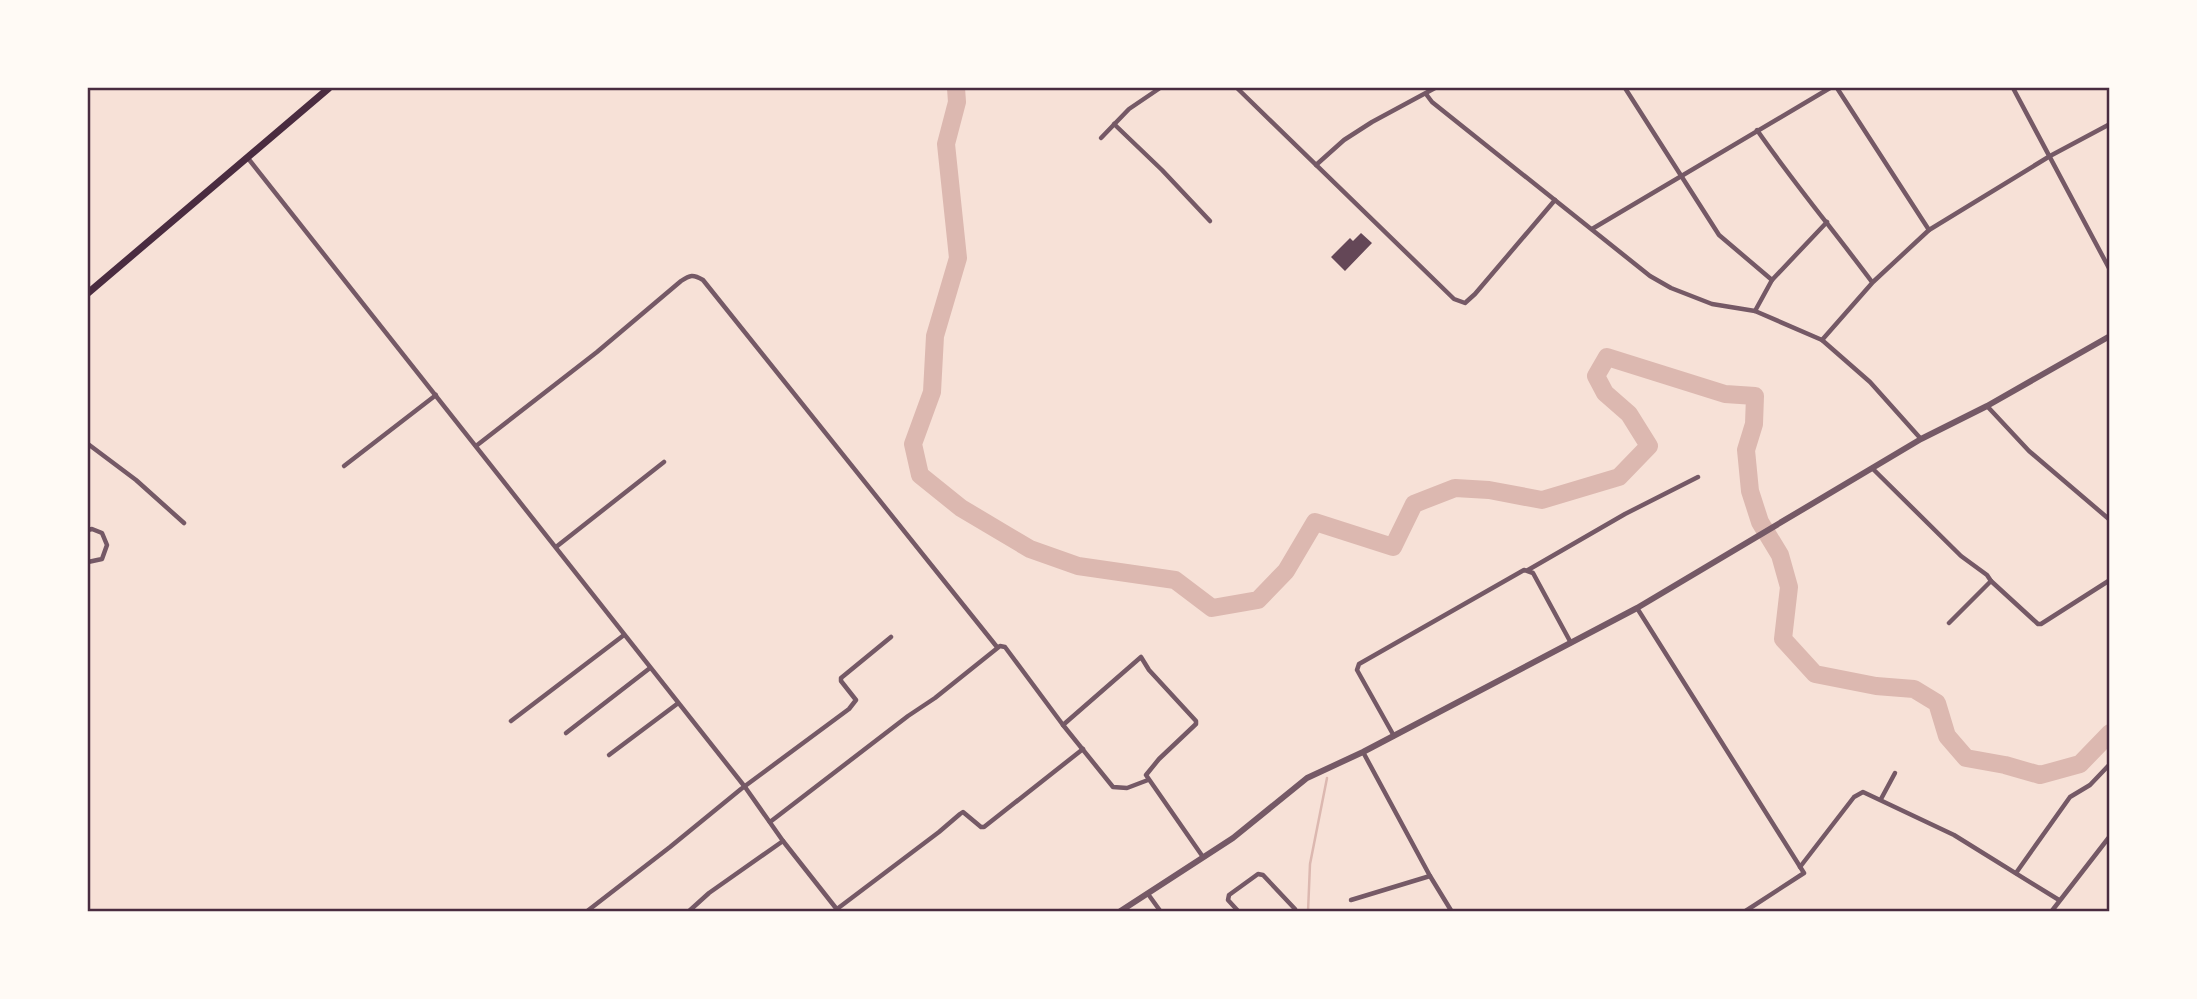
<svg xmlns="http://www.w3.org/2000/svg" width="2197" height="999" viewBox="0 0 2197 999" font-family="Cabin,sans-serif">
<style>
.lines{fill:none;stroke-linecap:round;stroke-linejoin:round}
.stream{stroke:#dcb8b0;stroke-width:2.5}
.river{stroke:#dcb8b0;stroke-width:18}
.building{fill:#644757}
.minor{stroke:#755966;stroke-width:4.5}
.tertiary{stroke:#755966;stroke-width:6}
.primary{stroke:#4a2c40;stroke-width:7}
.neatline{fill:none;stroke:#4a2c40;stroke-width:2.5}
</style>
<rect width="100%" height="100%" fill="#f7e1d7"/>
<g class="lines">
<path class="stream" d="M1308,912L1310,864L1327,778"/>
<path class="river" d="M956,88L957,102L946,144L958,258L935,336L932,392L913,444L920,475L961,508L1030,549L1078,566L1175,580L1212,608L1258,600L1286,571L1315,522L1393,547L1414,504L1455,488L1489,490L1542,500L1619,477L1649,446L1629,414L1605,393L1596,376L1607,357L1725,394L1755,396L1754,424L1746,450L1750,491L1760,522L1780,555L1789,587L1783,639L1815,674L1876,686L1914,689L1937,703L1947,736L1966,758L2005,765L2040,775L2080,764L2110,733"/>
</g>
<path class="building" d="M1361,233L1372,243L1345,271L1331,257L1350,238L1353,241Z"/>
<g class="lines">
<g class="minor">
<path d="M1237,88L1454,299L1465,303L1475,294L1555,200"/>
<path d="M1625,88L1719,235L1772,280L1755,311"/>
<path d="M1837,88L1929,230"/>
<path d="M2013,88L2110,270"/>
<path d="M1426,94L1432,102L1650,276L1671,288L1712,304L1755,311L1822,340L1870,382L1921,439"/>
<path d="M1114,124L1162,170L1210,221"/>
<path d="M1757,130C1793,182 1834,231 1872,282"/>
<path d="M1101,138L1129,109L1160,88"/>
<path d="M247,157L745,787L783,841L839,912"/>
<path d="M1316,165L1344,140L1372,122L1435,88"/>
<path d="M1592,229L1830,88"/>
<path d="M1772,280L1827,222"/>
<path d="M1822,340L1873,282L1929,230L2050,156L2110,124"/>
<path d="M1987,406L2029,451L2110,520"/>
<path d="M88,444L136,480L184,523"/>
<path d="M476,446L597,352L681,281C690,275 693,274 703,280L997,647"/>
<path d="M344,466L436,395"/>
<path d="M1872,468L1961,556L1987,575L1991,581L1949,623"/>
<path d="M88,530L92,529L102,533L107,545L102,559L88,562"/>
<path d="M556,547L664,462"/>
<path d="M1528,570L1625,514L1698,477"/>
<path d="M1991,581L2038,624H2041L2110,580"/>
<path d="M1637,608L1804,873L1744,912"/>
<path d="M511,721L624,635"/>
<path d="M1063,725L1141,657L1149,670L1196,721V724L1159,759L1146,775L1203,857"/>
<path d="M566,733L650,668"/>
<path d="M1394,736L1357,670L1359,664L1524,570L1533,573L1571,643"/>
<path d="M1363,752L1430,876L1452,912"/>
<path d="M609,755L677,704"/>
<path d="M1881,799L1895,773"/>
<path d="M770,822L908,716L935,698L1000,646L1005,647L1063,725L1113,787L1127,788L1148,780"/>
<path d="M1800,867L1854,797L1863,792L1954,835L2059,900"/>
<path d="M2016,873L2070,797L2090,785L2110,764"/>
<path d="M1148,894L1161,912"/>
<path d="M1351,900L1430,876"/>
<path d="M837,909L939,832L960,814L963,812L981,827H984L1083,749"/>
<path d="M586,912L670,847L741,789L849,709L856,700L841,681V678L891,637"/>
<path d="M688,912L709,893L783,841"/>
<path d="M1239,912L1228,900L1229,895L1258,874L1263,875L1295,909"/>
<path d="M2051,912L2110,836"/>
</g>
<path class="tertiary" d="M1119,912L1233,838L1307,778L1363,752L1637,608L1921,439L1987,406L2110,336"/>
<path class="primary" d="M88,293L329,88"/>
</g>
<rect width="2197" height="999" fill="none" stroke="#fffaf5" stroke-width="178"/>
<rect x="89" y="89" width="2019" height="821" class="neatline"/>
</svg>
